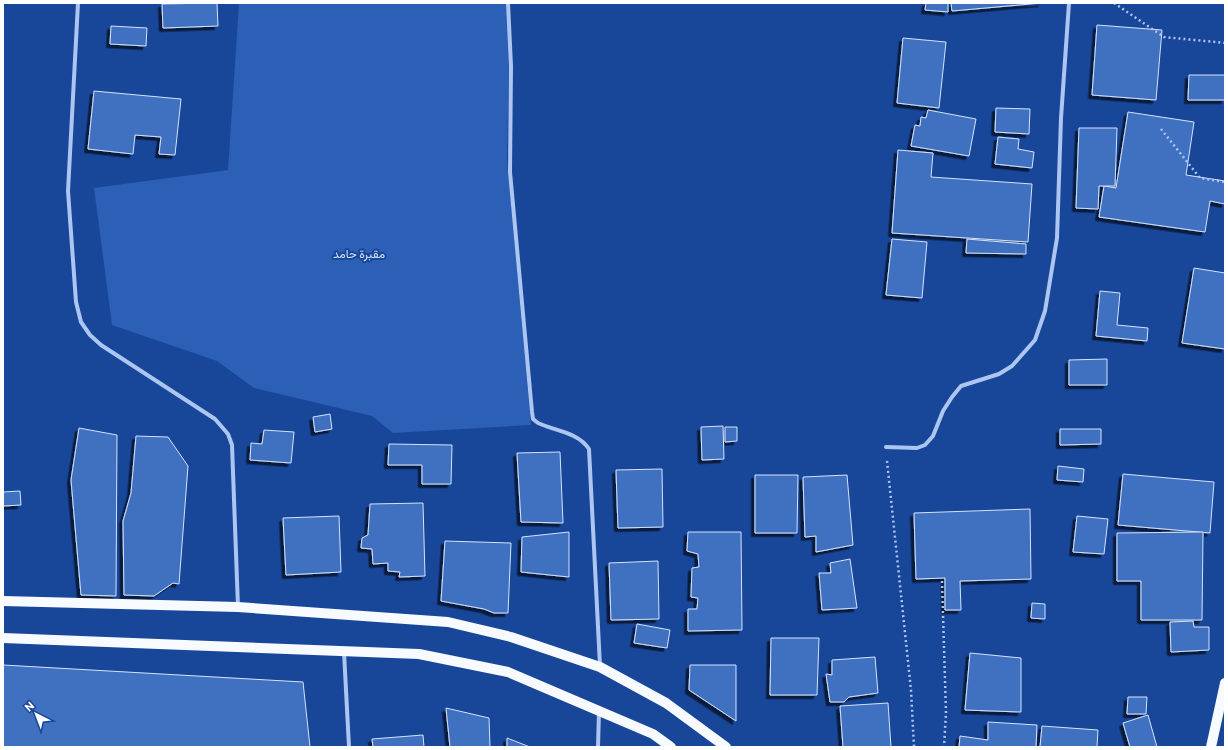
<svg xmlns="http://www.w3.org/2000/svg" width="1228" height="750" viewBox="0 0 1228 750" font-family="Commissioner,Vazirmatn,sans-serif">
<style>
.green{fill:#2c5fb6}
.building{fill:#4170c0;stroke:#d4e3fc;filter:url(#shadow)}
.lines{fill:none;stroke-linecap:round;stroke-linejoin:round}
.path{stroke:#adc6f1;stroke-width:2.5;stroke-dasharray:2 3;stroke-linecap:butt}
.street{stroke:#adc6f1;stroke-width:4}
.primary{stroke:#f7faff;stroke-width:10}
.labels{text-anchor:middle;stroke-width:4;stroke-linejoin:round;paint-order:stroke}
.park-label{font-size:12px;fill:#d4e3fc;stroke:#184699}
</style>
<defs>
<filter id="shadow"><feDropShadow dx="-3.5" dy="3.5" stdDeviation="0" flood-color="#0009"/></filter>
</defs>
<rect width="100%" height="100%" fill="#184699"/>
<path class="green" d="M239,3H510L507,160L531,425L393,433L372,416L254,388L217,361L112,325L94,188L228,170Z"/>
<g class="building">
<path d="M217,3L218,26L163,28L162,4Z"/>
<path d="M926,3H948V12L925,10Z"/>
<path d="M951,3H1042L952,11Z"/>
<path d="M1097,25L1162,30L1156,100L1092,95Z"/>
<path d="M111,26L147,28L146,46L110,44Z"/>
<path d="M903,38L946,42L939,108L897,103Z"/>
<path d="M1189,75H1225V100H1188Z"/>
<path d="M94,91L181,99L175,155L159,154L161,137L135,135L133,154L88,149Z"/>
<path d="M996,108L1030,109L1029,134L995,132Z"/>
<path d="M928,110L976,119L969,156L911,146L915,125L920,126L921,117L926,118Z"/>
<path d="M1128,112L1194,122L1186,175L1225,181V204L1210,201L1205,232L1099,217L1104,186L1116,188Z"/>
<path d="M1079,128H1117L1115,186H1099L1098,209L1076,208Z"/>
<path d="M998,137L1019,139L1018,149L1034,152L1032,168L995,164Z"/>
<path d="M898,150L933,153L931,177L1032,184L1028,242L892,233Z"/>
<path d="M892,239L927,242L922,298L886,295Z"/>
<path d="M967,239L1026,244V254L966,253Z"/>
<path d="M1194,268L1225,273V349L1182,343Z"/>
<path d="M1100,291L1120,293L1117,325L1148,328L1147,341L1096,336Z"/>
<path d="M1107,359V385H1069V360Z"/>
<path d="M330,414L332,429L315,432L313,417Z"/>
<path d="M723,426L724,459L702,460L701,427Z"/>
<path d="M725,427H737V441L725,442Z"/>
<path d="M79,428L117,435L116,596L81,595L71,480Z"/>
<path d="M1060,429H1101V444L1060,445Z"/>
<path d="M264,430L294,432L291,463L250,460L251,443L262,444Z"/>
<path d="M136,436L168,437L188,466L179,584L173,583L154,596L124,595L123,521L131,493Z"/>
<path d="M389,444L452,445L451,484H422V465H388Z"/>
<path d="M560,452L563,523L521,522L517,453Z"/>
<path d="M1058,466L1084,469L1083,482L1057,480Z"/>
<path d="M662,469L663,527L618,528L616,470Z"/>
<path d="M1123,474L1214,482L1210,533L1118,525Z"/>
<path d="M755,475H798L797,533H755Z"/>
<path d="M847,475L853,545L816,552V536L805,537L803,477Z"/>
<path d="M20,491L21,505L3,506V492Z"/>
<path d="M423,503L425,576L399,577L400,572L388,571V563L373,564L372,549L361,548L362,538L368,535L370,504Z"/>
<path d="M1030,509L1031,579L960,581L961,610H945V578L916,579L914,513Z"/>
<path d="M339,516L341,572L286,575L283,518Z"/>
<path d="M1077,516L1108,519L1104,554L1073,552Z"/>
<path d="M569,532V577L521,572L522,537Z"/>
<path d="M688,532H741L742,630L688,631V609H697L698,598L691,597L692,568L699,567L698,554L687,551Z"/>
<path d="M1203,532L1202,620H1141V581H1117V533Z"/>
<path d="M445,541L511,543L508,613H494L484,609L441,601Z"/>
<path d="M850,559L857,608L822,610L819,573H831L830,563Z"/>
<path d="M658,561L659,619L611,620L609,563Z"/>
<path d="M1032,603L1045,604V619L1031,618Z"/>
<path d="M1193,621L1194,627H1209V650L1171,652L1170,622Z"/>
<path d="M637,624L670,630L667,648L634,643Z"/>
<path d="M771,638H819L817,695H770Z"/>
<path d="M970,653L1021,658V712L965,710Z"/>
<path d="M875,657L878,693L849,697L844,702H830L826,674L832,675V660Z"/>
<path d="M3,665L303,682L310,747H3Z"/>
<path d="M690,665H736V721L689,690Z"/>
<path d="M1128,697H1147L1146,714H1127Z"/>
<path d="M888,703L891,747H843L840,706Z"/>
<path d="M446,708L489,718L490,747H450Z"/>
<path d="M1148,715L1157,747H1130L1123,723Z"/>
<path d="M988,722L1037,725L1036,747H959L960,736L988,740Z"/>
<path d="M1042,726L1098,730L1097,747H1040Z"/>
<path d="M423,735L424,747H373L372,739Z"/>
<path d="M507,738L530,747H507Z"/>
</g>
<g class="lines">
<g class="path">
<path d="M1114,3L1164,37L1225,43"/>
<path d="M1161,129L1200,178L1225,182"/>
<path d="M887,461L911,690L914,747"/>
<path d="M942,581L946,713L944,747"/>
</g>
<g class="street">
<path d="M78,3L68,191L76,302L81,322L90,335L101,345L215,419L228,434L232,445L238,607"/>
<path d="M508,3L511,66L510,172L532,412L533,419L538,423C555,431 578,432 589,449L600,666"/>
<path d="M886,447L917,448L925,445L933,436L943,411L952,397L961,386L999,374L1012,366L1035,340L1045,311L1057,238L1061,118L1069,3"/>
<path d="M344,652L349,747"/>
<path d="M598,747L599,711"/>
</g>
<g class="primary">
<path d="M3,601L238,607L448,622L511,637L600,667L666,703L726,747"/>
<path d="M3,638L419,654L508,672L653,734L671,747"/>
<path d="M1211,747L1225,683"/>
</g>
</g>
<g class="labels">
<g class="park-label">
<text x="359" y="258">مقبرة حامد</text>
</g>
</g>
<rect width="1228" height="750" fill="none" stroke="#ffffff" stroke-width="8"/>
<g transform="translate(36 714) rotate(318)" stroke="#184699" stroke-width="3" paint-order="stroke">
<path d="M0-3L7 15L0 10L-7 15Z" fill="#ffffff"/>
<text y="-6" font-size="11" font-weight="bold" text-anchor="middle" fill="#ffffff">N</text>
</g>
</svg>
